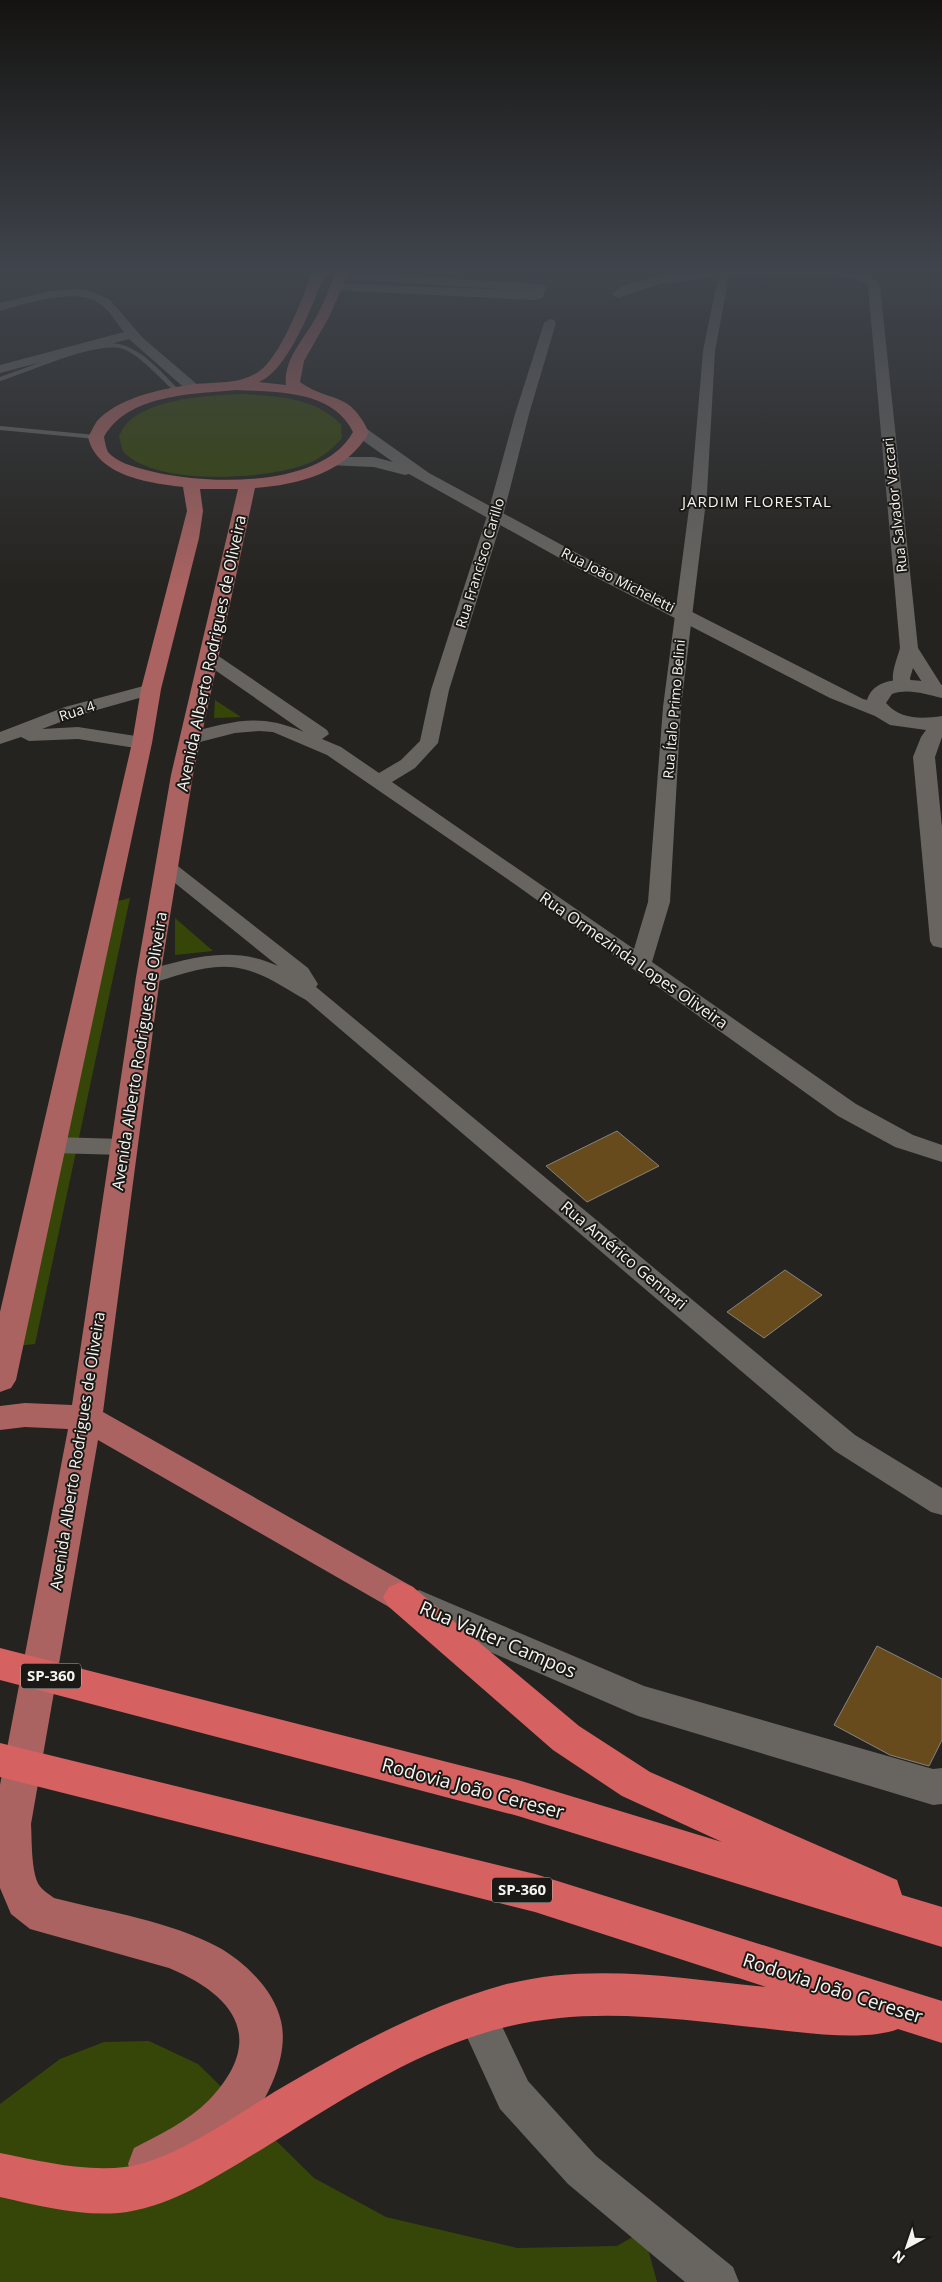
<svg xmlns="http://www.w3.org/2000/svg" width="942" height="2282" viewBox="0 0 942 2282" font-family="'Open Sans',sans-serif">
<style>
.green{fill:#364608}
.building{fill:#674b1d;stroke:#868480}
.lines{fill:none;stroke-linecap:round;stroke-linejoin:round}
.service{fill:#686561;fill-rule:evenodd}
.minor{fill:#686561;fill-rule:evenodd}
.tertiary{fill:#686561;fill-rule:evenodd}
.primary{fill:#aa6361;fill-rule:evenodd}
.motorway{fill:#d66161;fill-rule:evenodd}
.labels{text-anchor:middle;stroke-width:4;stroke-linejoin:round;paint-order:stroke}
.far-street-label{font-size:14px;fill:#f5f4f1;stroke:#1b1916}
.far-neighbourhood-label{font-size:15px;letter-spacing:1px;fill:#f5f4f1;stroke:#1b1916}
.shield{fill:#1b1916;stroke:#b4b2af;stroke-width:1}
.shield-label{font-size:15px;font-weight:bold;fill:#f5f4f1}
.street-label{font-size:16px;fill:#f5f4f1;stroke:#1b1916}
.near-street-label{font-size:19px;fill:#f5f4f1;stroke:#1b1916}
</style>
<rect width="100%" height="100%" fill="#25231f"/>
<g class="green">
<path d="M243,394C279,396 315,398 341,424L342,438C332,449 323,457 309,463C269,480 154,487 123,451C121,447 120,440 119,436C121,432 124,426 127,423C152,398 210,395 243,394Z"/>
<path d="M215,700L241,717L214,718Z"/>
<path d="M130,898L35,1344L6,1347L106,904Z"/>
<path d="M175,918L213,951L175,955Z"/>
<path d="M149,2041L198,2064L314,2178L386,2217L517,2248L617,2246L643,2231L657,2282H0V2104L60,2059L104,2042Z"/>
</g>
<g class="building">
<path d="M617,1131L659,1166L587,1202L546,1166Z"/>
<path d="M785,1270L822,1295L764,1338L727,1312Z"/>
<path d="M877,1646L942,1679V1740L929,1766L890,1755L834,1725Z"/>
</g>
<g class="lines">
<g class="service">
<path d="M112,343C140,345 161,372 180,391V393H176C162,380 140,355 123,349C97,340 27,373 0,381V377C37,364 73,349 112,343Z"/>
<path d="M0,426L96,435L100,437L96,439L0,430Z"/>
</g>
<g class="minor">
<path d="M719,269H848L871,276L880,286L918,648L942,686V692L935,694L929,693L913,668L910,678L911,686L908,690H896C888,678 897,660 900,648L868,286C854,268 755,276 729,276L715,351L707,493L681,707L670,902L652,962L856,1104L913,1135L942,1145V1162L895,1147L838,1116L516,885L327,755L273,732L259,731L235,733L192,744L185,742L183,738L185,734C232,722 257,712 304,732L202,661L199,657L202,653H214L327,730L329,734L322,739L341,747L379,773L401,760L420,741L431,690L487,516L515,414L544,323L550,319L554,320L556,323L529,414L503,516L449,690L438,743L415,768L392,782L634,949L648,902L663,707L691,493L703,351L718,277L660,284L618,298L612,294C629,275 694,274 719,269Z"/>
<path d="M341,272L541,284L547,288L542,298L534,300L332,290L330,287L336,283L534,291L337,279L335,276Z"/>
<path d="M78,289L94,292L110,300L143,338L199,386L201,389L199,392H189L129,339L0,373V365L124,332C116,322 109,310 99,303C74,287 26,304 0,311V303L51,291Z"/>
<path d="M151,684L157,685L160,689L157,693L79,715L42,729L78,727L142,737L149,739L151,743L149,747L142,749L78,739L29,741L21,737L0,744V732L65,707Z"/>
<path d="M167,861L174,863L308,968L318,984L316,987L855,1435L942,1488V1515L931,1512L835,1451L306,1000C286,989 266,974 243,969C212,961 178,976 148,984L140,982L137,977L140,972C187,959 231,944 278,966L160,871L157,867L160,863Z"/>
<path d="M52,1137L123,1139L132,1141L136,1147L132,1153L123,1155L52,1153L43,1151L39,1145L43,1139Z"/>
<path d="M475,1994L489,1999L528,2081L596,2156L733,2267L739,2282H685L568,2184L500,2109L456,2013L461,1999Z"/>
</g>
<g class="tertiary">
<path d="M361,427L367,429L429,473L584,557L863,699L867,700C876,671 920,680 942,685V698C925,694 908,688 892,694L886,703C901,720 922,719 942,716V737L935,757L942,827V948L933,946L930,941L913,757L921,737L926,730L890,725L875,716L830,698L572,565L409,474L405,475L374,467L327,465L325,462L327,459L333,457H374L393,462L355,435L353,432Z"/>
<path d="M419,1590L644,1686L933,1769L942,1768V1804L933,1805L638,1716L407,1616L401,1605L407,1594Z"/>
</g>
<path class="primary" d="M314,269H327C314,300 290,369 259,382L286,385C283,360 304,339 315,319C324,303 330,286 337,269H350L329,317L304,361L300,382C331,404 348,389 369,432C348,472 298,485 255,488L193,775L160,977L103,1412L413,1587L419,1597L413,1607L401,1612L389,1607L98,1440L31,1824C32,1839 31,1872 39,1885C42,1890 49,1894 54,1898C108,1912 169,1921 218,1947C245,1962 274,1990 281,2021C290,2058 264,2109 238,2134C213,2157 181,2174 150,2186L134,2180L128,2164L134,2148C159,2135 188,2121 208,2101C266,2041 238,1997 169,1968L30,1929L11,1914L0,1888V1785L68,1429L25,1427L0,1430V1406L25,1403L72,1405L136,977L171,775L238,489H200L203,511L199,538L161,689L152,743L16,1380L11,1388L0,1392V1312L132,743L141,689L187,511L183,487C149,483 97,476 88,437C92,431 95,422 100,418C123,396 165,388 196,384C220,382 249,385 267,364C287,341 302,298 314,269ZM237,390C277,392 333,390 353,432C321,490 201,485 146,470C134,467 116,462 108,452C106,448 105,442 104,437C128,394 193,394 237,390Z"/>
<g class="motorway">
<path d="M401,1582L413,1587L579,1726L650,1772L897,1880L902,1895L942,1907V1947L518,1816L0,1680V1648L518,1780L722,1842L622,1796L553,1750L389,1607L383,1597L389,1587Z"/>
<path d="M0,1743L535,1874L942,2001V2043L898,2029C866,2042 797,2032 761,2028C676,2019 591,2006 506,2027C419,2048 340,2101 264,2148C222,2173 177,2204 127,2212C86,2218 40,2206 0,2197V2153C40,2161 84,2172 125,2167C176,2160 237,2114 281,2088C351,2047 424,2007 503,1985C589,1962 679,1978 766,1987L535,1912L0,1777Z"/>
</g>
</g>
<linearGradient id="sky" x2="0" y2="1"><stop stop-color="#141311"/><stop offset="0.46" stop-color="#40454d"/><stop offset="1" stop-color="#40454d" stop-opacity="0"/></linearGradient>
<rect width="942" height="589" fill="url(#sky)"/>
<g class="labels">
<g class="far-street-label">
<text transform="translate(895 505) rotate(-96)" y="5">Rua Salvador Vaccari</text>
<text transform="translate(480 563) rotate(-73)" y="5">Rua Francisco Carillo</text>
<text transform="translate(618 580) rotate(27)" y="5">Rua João Micheletti</text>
<text transform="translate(674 709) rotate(-85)" y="5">Rua Ítalo Primo Belini</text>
<text transform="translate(77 711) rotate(-18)" y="5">Rua 4</text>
</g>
<g class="far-neighbourhood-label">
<text x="757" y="507">JARDIM FLORESTAL</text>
</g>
<g class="shield">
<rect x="21" y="1663.5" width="60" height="25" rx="4"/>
<rect x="492" y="1877.5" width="60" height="25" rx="4"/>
</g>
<g class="shield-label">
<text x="51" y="1681">SP-360</text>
<text x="522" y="1895">SP-360</text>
</g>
<g class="street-label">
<text transform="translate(211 653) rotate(-78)" y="6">Avenida Alberto Rodrigues de Oliveira</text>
<text transform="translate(634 960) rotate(35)" y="6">Rua Ormezinda Lopes Oliveira</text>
<text transform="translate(139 1051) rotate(-81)" y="6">Avenida Alberto Rodrigues de Oliveira</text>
<text transform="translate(624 1255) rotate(40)" y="6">Rua Américo Gennari</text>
<text transform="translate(77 1451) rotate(-81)" y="6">Avenida Alberto Rodrigues de Oliveira</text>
</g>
<g class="near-street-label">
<text transform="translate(498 1639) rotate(23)" y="7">Rua Valter Campos</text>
<text transform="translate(473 1788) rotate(15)" y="7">Rodovia João Cereser</text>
<text transform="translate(833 1988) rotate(18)" y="7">Rodovia João Cereser</text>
</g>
</g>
<g transform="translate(907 2247) rotate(220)" stroke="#1b1916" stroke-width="4" paint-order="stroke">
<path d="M0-4L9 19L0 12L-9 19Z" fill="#f5f4f1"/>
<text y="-8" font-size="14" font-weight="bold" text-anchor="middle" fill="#f5f4f1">N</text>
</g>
</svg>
